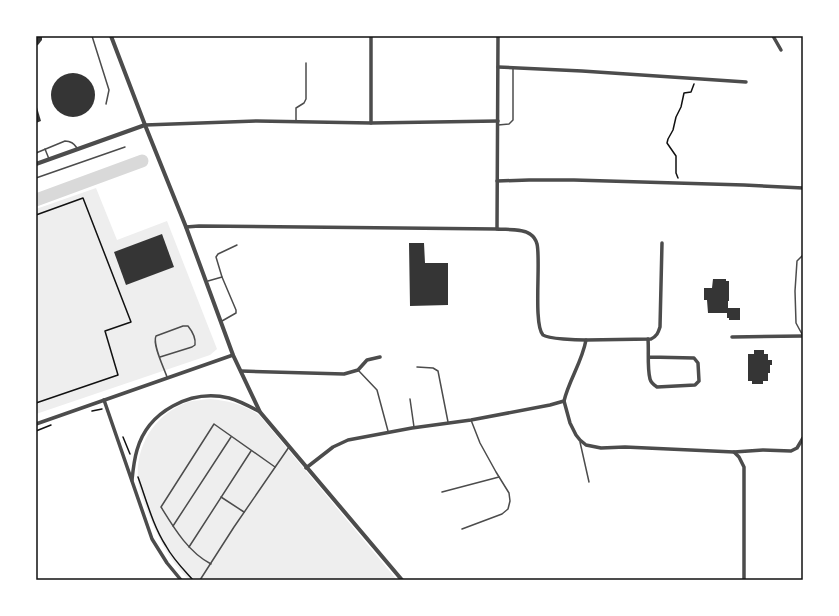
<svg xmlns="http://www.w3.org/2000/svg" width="839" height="616" viewBox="0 0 839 616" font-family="Signika,sans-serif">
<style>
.green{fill:#eee}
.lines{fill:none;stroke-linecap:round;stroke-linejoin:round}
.river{stroke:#d9d9d9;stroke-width:13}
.building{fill:#353535}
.path{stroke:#111;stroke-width:1.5}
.service{stroke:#4c4c4c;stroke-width:1.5}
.minor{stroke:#4c4c4c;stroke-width:3.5}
.tertiary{stroke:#4c4c4c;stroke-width:4}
.neatline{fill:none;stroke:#111;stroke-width:1.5}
</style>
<rect width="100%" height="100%" fill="#fff"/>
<g class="green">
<path d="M96,188L117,240L167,221L217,349L210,355L36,414V209Z"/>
<path d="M210,399C230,401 242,404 259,415L397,580H189C169,560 157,537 147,510C143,501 139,490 138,481C135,445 155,414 188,402C195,400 203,400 210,399Z"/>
</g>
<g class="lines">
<path class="river" d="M36,200L142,161"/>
</g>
<g class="building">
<path d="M36,36H42V40L38,45L36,46Z"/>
<circle cx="73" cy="95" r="22"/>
<path d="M36,104L41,121L36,123Z"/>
<path d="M162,234L174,267L126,285L114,252Z"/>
<path d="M409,243H424L425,263H448V305L410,306Z"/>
<path d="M713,279H726V281H729V301H728V308H740V320H729V318H727V313H708L707,300H704V288H712Z"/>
<path d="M754,350H764V354H768V360H772V365H770V373H768V381H763V384H752V381H748V354H754Z"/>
</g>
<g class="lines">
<g class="path">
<path d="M678,178L676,173V156L667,143L668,139L673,130L676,117L681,107L684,93L691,92L694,84"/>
<path d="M36,215L83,198L131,322L105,331L118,375L36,403"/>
<path d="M92,411L102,409"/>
<path d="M36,431L51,425"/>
<path d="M123,437L130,454"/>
<path d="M138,477C146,499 153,526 166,546C173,559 183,569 193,580"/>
</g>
<g class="service">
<path d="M92,36L109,90L106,104"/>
<path d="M296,122V108L304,103L306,99V63"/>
<path d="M498,125L509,124L513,120V69"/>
<path d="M45,149L49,159"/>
<path d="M36,153L65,141C70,141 74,143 77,148"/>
<path d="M36,178L125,147"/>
<path d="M222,277L216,257L218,254L237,245"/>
<path d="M208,281L222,277L236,310V313L222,321"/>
<path d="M803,336L796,323L795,291L797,261L803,255"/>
<path d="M160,357L192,347L195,345C196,338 192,331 188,326H183L156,336C152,344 164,368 167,377"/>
<path d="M417,367L433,368L438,371L448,422"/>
<path d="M358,370L377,390L388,431"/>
<path d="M410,399L414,427"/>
<path d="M580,442L589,482"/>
<path d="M442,492L499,477"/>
<path d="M221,497L244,512"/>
<path d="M173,526L231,437"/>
<path d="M462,529L502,514L508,509L510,501L509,493L496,472L480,443L471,420"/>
<path d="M189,547L251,451"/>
<path d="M211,564C188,552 174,528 161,507L214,424L275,467"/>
<path d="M200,580L234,527L289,447"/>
</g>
<g class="minor">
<path d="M371,36V123"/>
<path d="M773,36L781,50"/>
<path d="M498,67L582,71L746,82"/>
<path d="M145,125L257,121L371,123L498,121"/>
<path d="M497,181L529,180H574L744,185L803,188"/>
<path d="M186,227L199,226L497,229C506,230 522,228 530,234C533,236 536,240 537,244C541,259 533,325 543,335C548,339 578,340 586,340C582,362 569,380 564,401L550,405L471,420L412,428L348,440L333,447L306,468"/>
<path d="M497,229L498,36"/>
<path d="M732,337L803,336"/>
<path d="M648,339C649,352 647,367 650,379C651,383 654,385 657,387L695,385L699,381L698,363L694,358L649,357"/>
<path d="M586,340L651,339C657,336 658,333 660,327L662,243"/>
<path d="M241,371L344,374L358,370L367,360L380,357"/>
<path d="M104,400L152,539L167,563L181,580"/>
<path d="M564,401L570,423L576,435L580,440L586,445L601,448L625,447L734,452L739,457L744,467V580"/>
<path d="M36,424L233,355"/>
<path d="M734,452L763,450L791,451L797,448L803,438"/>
<path d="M132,480C133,470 134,460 137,450C148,411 191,389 229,398C240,401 251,407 260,412"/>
</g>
<g class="tertiary">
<path d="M111,36L145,125L186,227L233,355L260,412L402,580"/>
<path d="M36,164L145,125"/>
</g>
</g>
<rect width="839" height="616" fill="none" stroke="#ffffff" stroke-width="74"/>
<rect x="37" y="37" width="765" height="542" class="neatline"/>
</svg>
